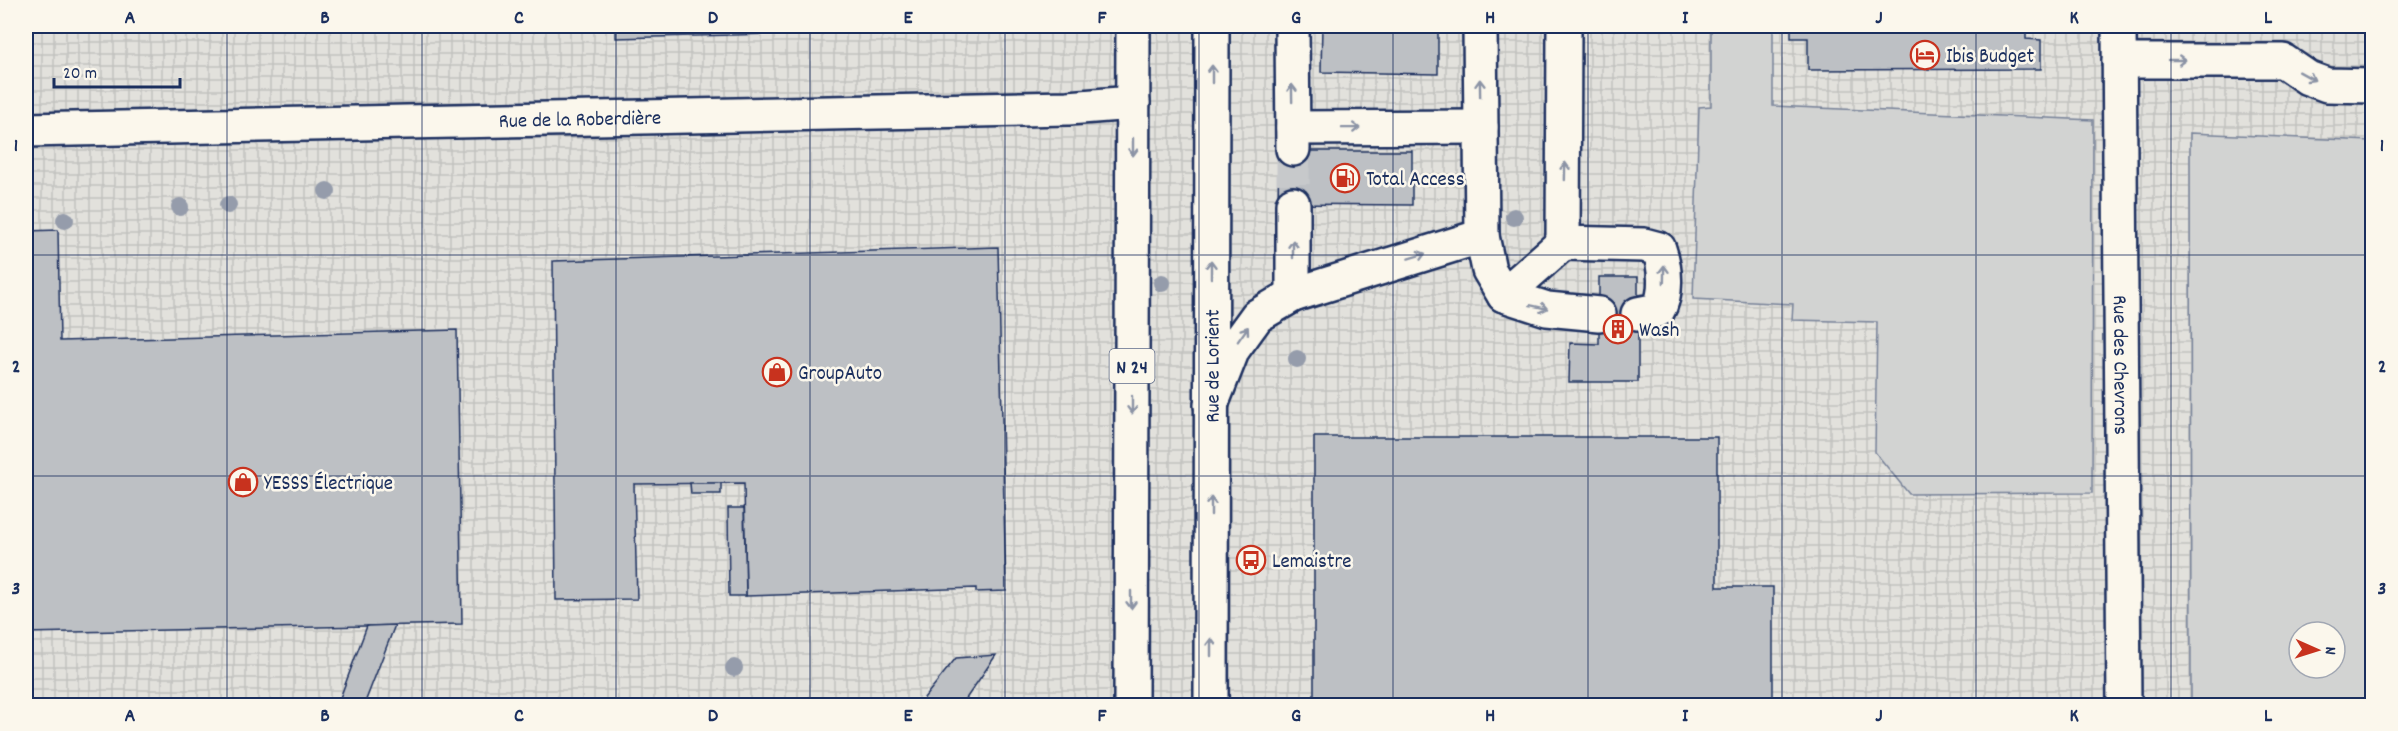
<svg xmlns="http://www.w3.org/2000/svg" width="2398" height="731" viewBox="0 0 2398 731" font-family="Dekko,sans-serif">
<style>
.industrial{fill:url(#industrial-grid);fill-rule:evenodd}
.grass{fill:#d2d3d2;stroke:#768198;stroke-width:1.5;fill-rule:evenodd}
.building{fill:#bdc0c4;stroke:#1b2f5e;stroke-width:1.5}
.lines{fill:none;stroke-linecap:round;stroke-linejoin:round}
.minor-tunnel{stroke:#c7c9cb;stroke-width:33;stroke-dasharray:33 16;stroke-linecap:butt}
.minor-casing{stroke:#1b2f5e;stroke-width:38}
.major-casing{stroke:#1b2f5e;stroke-width:38}
.minor{stroke:#fbf7ec;stroke-width:33}
.major{stroke:#fbf7ec;stroke-width:33}
.tree{fill:#959cab}
.oneway{stroke:#8b93a5}
.grid{fill:none;stroke:#1b2f5e;stroke-width:1.5;stroke-opacity:0.55}
.labels{text-anchor:middle;stroke-width:5;stroke-linejoin:round;paint-order:stroke}
.shield{fill:#fbf7ec;stroke:#5e6b89;stroke-width:1.5}
.shield-label{font-size:20px;font-weight:bold;fill:#1b2f5e}
.poi-label{font-size:21px;fill:#1b2f5e;stroke:#fbf7ec;text-anchor:start}
.street-label{font-size:21px;fill:#1b2f5e;stroke:#fbf7ec}
.neatline{fill:none;stroke:#1b2f5e;stroke-width:2}
.grid-label{font-size:20px;text-anchor:middle;font-weight:bold;fill:#1b2f5e}
</style>
<defs>
<pattern id="industrial-grid" width="8" height="8" patternUnits="userSpaceOnUse" patternTransform="scale(1.5)"><rect width="8" height="8" fill="#e2e1dc"/><path d="M0 4h8M4 0v8" fill="none" stroke="#c1c1bf"/></pattern>
</defs>
<rect width="100%" height="100%" fill="#f2efe6"/>
<filter id="ink" filterUnits="userSpaceOnUse"><feTurbulence type="fractalNoise" baseFrequency=".0167" numOctaves="2"/><feDisplacementMap in="SourceGraphic" scale="12" xChannelSelector="R" yChannelSelector="G"/><feConvolveMatrix kernelMatrix="1 2 1 2 8 2 1 2 1" color-interpolation-filters="sRGB"/></filter>
<g filter="url(#ink)">
<path class="industrial" d="M26,26H2372V705H26ZM2299,632H2335V668H2299Z"/>
<g class="grass">
<path d="M1711,26H1773V106L2093,120L2092,493L1909,494L1875,452L1877,322L1792,320L1793,304L1693,299L1699,107L1711,106Z"/>
<path d="M2190,133L2372,141V705H2191ZM2299,632H2335V668H2299Z"/>
</g>
<g class="building">
<path d="M616,26H918V30L616,38Z"/>
<path d="M1322,26H1438V74L1321,72Z"/>
<path d="M1791,26H2026V39L2041,40V69L1808,70V38H1791Z"/>
<path d="M1279,151H1412V205L1278,204Z"/>
<path d="M58,230L60,341L457,330L462,624L26,633V231Z"/>
<path d="M998,247L1006,591L976,592V588L746,596L744,483L634,484L637,599L556,600L553,261Z"/>
<path d="M1599,277H1638V382H1569L1570,343L1599,344Z"/>
<path d="M1314,437H1717V587H1773V706H1314Z"/>
<path d="M690,483H721V494H691Z"/>
<path d="M728,508H744L746,596H729Z"/>
<path d="M395,625L364,705L337,706L367,626Z"/>
<path d="M996,655L961,706H924V698L956,658Z"/>
<path d="M667,702L671,706H364Z"/>
</g>
<g class="lines">
<path class="minor-tunnel" d="M1293,151V204"/>
<g class="minor-casing">
<g id="minor">
<path d="M1292,26L1293,149"/>
<path d="M1564,26L1563,243L1644,245L1659,249C1665,266 1668,293 1658,310L1638,314"/>
<path id="s1" d="M2119,26L2124,706"/>
<path d="M2119,61H2283L2308,78L2327,85L2372,86"/>
<path d="M1293,128L1481,127"/>
<path id="s2" d="M26,130L1068,108L1133,103"/>
<path d="M1293,204V295"/>
<path d="M1482,236L1489,270L1504,295L1547,309L1599,314"/>
<path d="M1504,295L1563,243"/>
<path d="M1211,405L1233,349L1257,316L1293,295L1482,236L1480,26"/>
</g>
</g>
<g class="major-casing">
<g id="major">
<path d="M1131,706L1133,26"/>
<path id="s3" d="M1211,706L1212,26"/>
</g>
</g>
<use href="#minor" class="minor"/>
<use href="#major" class="major"/>
</g>
<g class="tree">
<circle cx="327" cy="191" r="9"/>
<circle cx="228" cy="205" r="9"/>
<circle cx="180" cy="207" r="9"/>
<circle cx="1514" cy="217" r="9"/>
<circle cx="65" cy="220" r="9"/>
<circle cx="1162" cy="283" r="9"/>
<circle cx="1297" cy="359" r="9"/>
<circle cx="734" cy="668" r="9"/>
</g>
<defs><path id="oneway-shaft" d="M-6 0H5M1.5-3L5.5 0L1.5 3" fill="none" stroke-width="1.6" stroke-linecap="round" stroke-linejoin="round" transform="scale(1.5)"/></defs>
<g class="oneway">
<use href="#oneway-shaft" transform="translate(2177 60)"/>
<use href="#oneway-shaft" transform="translate(1212 74) rotate(-90)"/>
<use href="#oneway-shaft" transform="translate(2307 76) rotate(29)"/>
<use href="#oneway-shaft" transform="translate(1480 88) rotate(-91)"/>
<use href="#oneway-shaft" transform="translate(1292 93) rotate(-91)"/>
<use href="#oneway-shaft" transform="translate(1351 128) rotate(-1)"/>
<use href="#oneway-shaft" transform="translate(1133 147) rotate(90)"/>
<use href="#oneway-shaft" transform="translate(1565 171) rotate(-89)"/>
<use href="#oneway-shaft" transform="translate(1293 249) rotate(-90)"/>
<use href="#oneway-shaft" transform="translate(1417 256) rotate(-17)"/>
<use href="#oneway-shaft" transform="translate(1211 269) rotate(-90)"/>
<use href="#oneway-shaft" transform="translate(1664 274) rotate(-89)"/>
<use href="#oneway-shaft" transform="translate(1539 307) rotate(12)"/>
<use href="#oneway-shaft" transform="translate(1243 334) rotate(-55)"/>
<use href="#oneway-shaft" transform="translate(1132 405) rotate(90)"/>
<use href="#oneway-shaft" transform="translate(1211 506) rotate(-90)"/>
<use href="#oneway-shaft" transform="translate(1131 600) rotate(90)"/>
<use href="#oneway-shaft" transform="translate(1211 647) rotate(-90)"/>
</g>
</g>
<path class="grid" d="M227,26V706M422,26V706M616,26V706M810,26V706M1005,26V706M1199,26V706M1393,26V706M1588,26V706M1782,26V706M1976,26V706M2171,26V706M26,255H2372M26,476H2372"/>
<defs>
<g id="hotel-ring" transform="scale(1.5)"><circle r="9.5" fill="#fbf7ec" stroke="#c8321e" stroke-width="1.5"/><path d="M-6-4.5h1.5V1H6V5H4.5V3h-9V5H-6ZM-4 0a1.8 1.8 0 1 1 3.6 0ZM.5 0V-2.5h3Q6-2.5 6 0Z" fill="#c8321e"/></g>
<g id="fuel-ring" transform="scale(1.5)"><circle r="9.5" fill="#fbf7ec" stroke="#c8321e" stroke-width="1.5"/><path d="M-5.5-6h7V0h2V4h1.3V-2.5L3-4.5l.8-.8L6-3V5H2.5V1h-1V6h-7ZM-4.2-4.7v3.2H.2V-4.7Z" fill="#c8321e"/></g>
<g id="building-ring" transform="scale(1.5)"><circle r="9.5" fill="#fbf7ec" stroke="#c8321e" stroke-width="1.5"/><path d="M-4-6H4V6H1V3H-1V6H-4ZM-2.5-4.3h1.7v1.8h-1.7ZM.8-4.3h1.7v1.8H.8ZM-2.5-1h1.7V.8h-1.7ZM.8-1h1.7V.8H.8Z" fill="#c8321e"/></g>
<g id="shop-ring" transform="scale(1.5)"><circle r="9.5" fill="#fbf7ec" stroke="#c8321e" stroke-width="1.5"/><path d="M-5-2.5h2.3a2.7 3.5 0 0 1 5.4 0H5L5.5 6h-11ZM-1.5-2.5h3a1.5 2.3 0 0 0-3 0Z" fill="#c8321e"/></g>
<g id="bus-ring" transform="scale(1.5)"><circle r="9.5" fill="#fbf7ec" stroke="#c8321e" stroke-width="1.5"/><path d="M-5-6H5V4H4V6H2V4H-2V6H-4V4H-5ZM-3.5-4V0h7V-4ZM-3.5 1.2v1.5H-2V1.2ZM2 1.2v1.5H3.5V1.2Z" fill="#c8321e"/></g>
</defs>
<g fill-rule="evenodd">
<use href="#hotel-ring" x="1925" y="55"/>
<use href="#fuel-ring" x="1345" y="178"/>
<use href="#building-ring" x="1618" y="329"/>
<use href="#shop-ring" x="777" y="372"/>
<use href="#shop-ring" x="243" y="482"/>
<use href="#bus-ring" x="1251" y="560"/>
</g>
<g class="labels">
<rect class="shield" x="1109.5" y="349" width="45" height="34" rx="4.5"/>
<g class="shield-label">
<text x="1132" y="373">N 24</text>
</g>
<g class="poi-label">
<text x="1946" y="62">Ibis Budget</text>
<text x="1366" y="185">Total Access</text>
<text x="1639" y="336">Wash</text>
<text x="798" y="379">GroupAuto</text>
<text x="264" y="489">YESSS Électrique</text>
<text x="1272" y="567">Lemaistre</text>
</g>
<g class="street-label">
<text dy="7" stroke="none"><textPath href="#s2" startOffset="554">Rue de la Roberdière</textPath></text>
<text dy="7" stroke="none"><textPath href="#s3" startOffset="340">Rue de Lorient</textPath></text>
<text dy="7" stroke="none"><textPath href="#s1" startOffset="339">Rue des Chevrons</textPath></text>
</g>
</g>
<rect width="2398" height="731" fill="none" stroke="#fbf7ec" stroke-width="66"/>
<g transform="translate(2317 650) rotate(93)"><circle r="28" fill="#fbf7ec" stroke="#a1a7b3" stroke-width="1.5"/>
<path d="M0-4.5L10 22L0 15L-10 22Z" fill="#c8321e"/>
<text y="-9" font-size="16" font-weight="bold" text-anchor="middle" fill="#1b2f5e">N</text>
</g>
<path d="M54 78v9h126v-9" fill="none" stroke="#1b2f5e" stroke-width="3"/>
<text x="63" y="78" font-size="18" fill="#1b2f5e" stroke="#fbf7ec" stroke-width="4.5" paint-order="stroke">20 m</text>
<rect x="33" y="33" width="2332" height="665" class="neatline"/>
<g class="grid-label">
<text x="130" y="23">A</text>
<text x="325" y="23">B</text>
<text x="519" y="23">C</text>
<text x="713" y="23">D</text>
<text x="908" y="23">E</text>
<text x="1102" y="23">F</text>
<text x="1296" y="23">G</text>
<text x="1490" y="23">H</text>
<text x="1685" y="23">I</text>
<text x="1879" y="23">J</text>
<text x="2074" y="23">K</text>
<text x="2268" y="23">L</text>
<text x="16" y="151">1</text>
<text x="2382" y="151">1</text>
<text x="16" y="372">2</text>
<text x="2382" y="372">2</text>
<text x="16" y="594">3</text>
<text x="2382" y="594">3</text>
<text x="130" y="721">A</text>
<text x="325" y="721">B</text>
<text x="519" y="721">C</text>
<text x="713" y="721">D</text>
<text x="908" y="721">E</text>
<text x="1102" y="721">F</text>
<text x="1296" y="721">G</text>
<text x="1490" y="721">H</text>
<text x="1685" y="721">I</text>
<text x="1879" y="721">J</text>
<text x="2074" y="721">K</text>
<text x="2268" y="721">L</text>
</g>
</svg>
